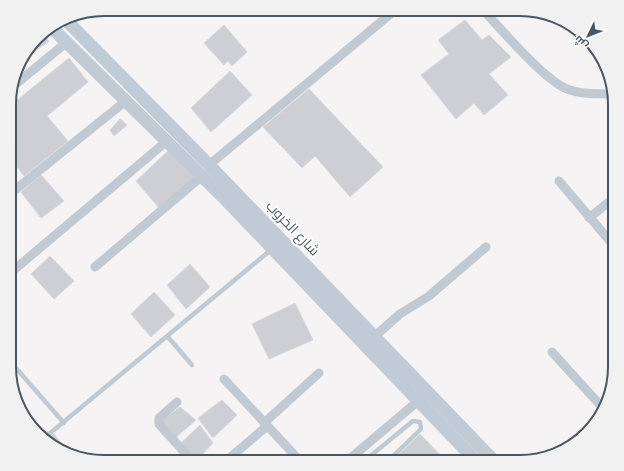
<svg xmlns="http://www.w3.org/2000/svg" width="624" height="471" viewBox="0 0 624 471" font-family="'Noto Sans',Cairo,sans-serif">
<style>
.building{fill:#cdcfd5;stroke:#d7d9de}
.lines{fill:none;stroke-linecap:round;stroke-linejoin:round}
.service{stroke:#c1cad2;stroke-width:4.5}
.minor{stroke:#c1cad2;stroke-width:9}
.secondary{stroke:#c1cbd6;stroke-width:13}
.labels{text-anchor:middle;stroke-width:4;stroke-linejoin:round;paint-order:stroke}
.street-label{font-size:14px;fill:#4a5661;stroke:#fff}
.rim{fill:none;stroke:#4a5661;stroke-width:2}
</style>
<rect width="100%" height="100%" fill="#f5f3f3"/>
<g class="building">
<path d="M465,20L482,40L489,35L511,57L489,74L508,95L484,115L474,103L456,119L421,75L449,54L438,40Z"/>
<path d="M224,25L247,52L232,66L228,61L224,65L204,43Z"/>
<path d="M41,32H43L49,41L19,63L22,57Z"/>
<path d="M69,58L88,82L47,116L68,141L24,176L10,158V106Z"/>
<path d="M230,71L252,95L211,132L191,108Z"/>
<path d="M309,89L383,167L350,197L315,156L302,168L263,127Z"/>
<path d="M120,119L127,125L114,136L110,130Z"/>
<path d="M169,150L195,177L160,209L136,181Z"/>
<path d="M41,175L64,201L41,218L21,192Z"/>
<path d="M50,256L74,281L54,299L31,274Z"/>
<path d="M190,264L210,287L186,309L167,285Z"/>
<path d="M154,292L175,315L151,337L131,314Z"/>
<path d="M295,303L313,340L269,359L252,324Z"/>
<path d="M222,400L237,415L213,438L198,418Z"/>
<path d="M180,407L196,420L174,439L161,421Z"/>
<path d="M200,425L213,443L195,462L180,444Z"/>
<path d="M54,434L71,456L46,441Z"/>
<path d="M420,434L447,462H391Z"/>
</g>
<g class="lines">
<g class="service">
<path d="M168,337L192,365"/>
<path d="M9,360L64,423"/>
<path d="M43,439L272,249"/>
<path d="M363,462L413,421L420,422L421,429L387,462"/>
</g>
<g class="minor">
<path d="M483,10C502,30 543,79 567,89C582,95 597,93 613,94"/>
<path d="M11,88L67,42"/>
<path d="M209,165L394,11"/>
<path d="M559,181L615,247"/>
<path d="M10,194L127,100"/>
<path d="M589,218L615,197"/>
<path d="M95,267L202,176"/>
<path d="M9,274L167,141"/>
<path d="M375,336L400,314L429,296L486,247"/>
<path d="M552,352L601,406"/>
<path d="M224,379L301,462"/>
<path d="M177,402L159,418V424L193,462"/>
<path d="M264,423L319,373"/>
<path d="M225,462L267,426"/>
<path d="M346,462L418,401"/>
</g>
<g class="secondary">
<path d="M65,19L209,165L495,462"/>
<path d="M51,27L226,200L477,462"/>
</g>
</g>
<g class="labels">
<g class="street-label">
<text transform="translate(293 228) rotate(46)" y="5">شارع الخروب</text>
</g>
</g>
<path d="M0 0H624V471H0ZM104 16H520A88 88 0 0 1 608 104V367A88 88 0 0 1 520 455H104A88 88 0 0 1 16 367V104A88 88 0 0 1 104 16Z" fill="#f1f1f2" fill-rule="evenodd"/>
<path class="rim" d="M104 16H520A88 88 0 0 1 608 104V367A88 88 0 0 1 520 455H104A88 88 0 0 1 16 367V104A88 88 0 0 1 104 16Z"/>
<g transform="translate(588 36) rotate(227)" stroke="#ffffff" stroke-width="3" paint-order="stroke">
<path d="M0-3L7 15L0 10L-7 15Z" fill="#4a5661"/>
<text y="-6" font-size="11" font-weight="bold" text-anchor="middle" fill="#4a5661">ش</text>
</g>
</svg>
